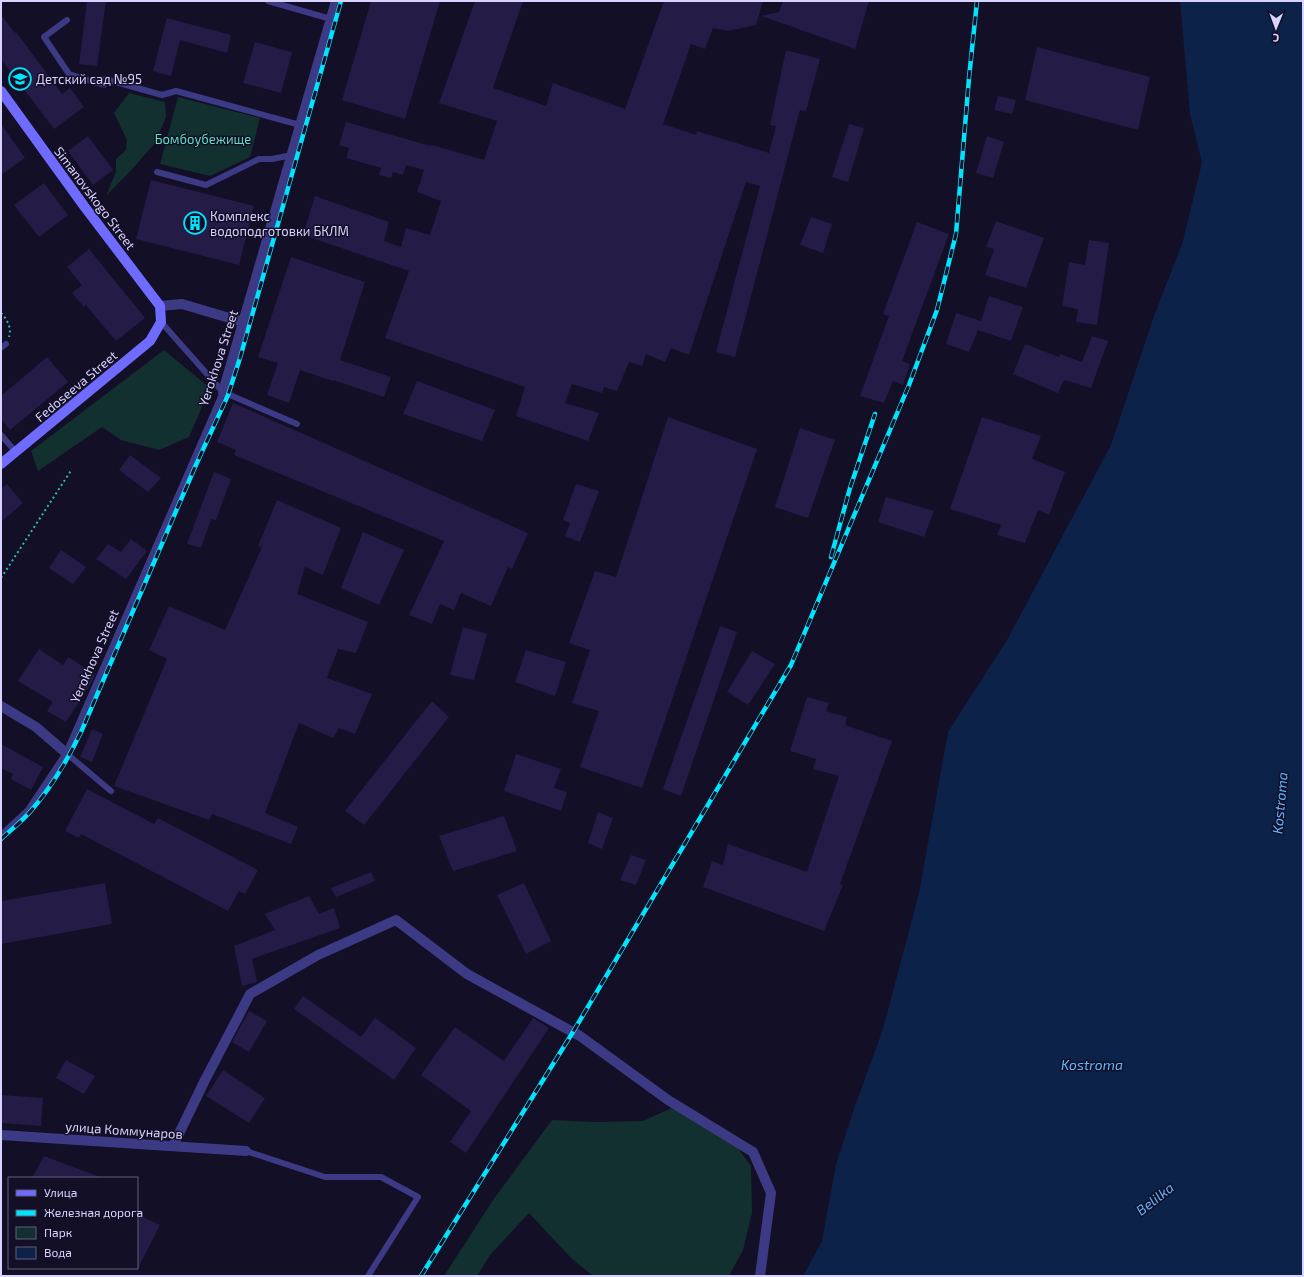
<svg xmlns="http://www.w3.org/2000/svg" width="1304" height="1277" viewBox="0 0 1304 1277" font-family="'Exo 2',sans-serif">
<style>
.green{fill:#12302f}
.water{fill:#0c2248}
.building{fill:#241b47}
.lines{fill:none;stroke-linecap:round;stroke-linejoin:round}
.path{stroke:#2fb8b0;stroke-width:2;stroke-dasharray:2 3;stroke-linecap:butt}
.lane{stroke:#3d3a85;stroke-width:6}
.street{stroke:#3d3a85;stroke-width:10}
.secondary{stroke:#6f6bff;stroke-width:10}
.rail-casing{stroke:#00e5ff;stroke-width:4.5}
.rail{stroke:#130f26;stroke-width:3;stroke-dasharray:9;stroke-linecap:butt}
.labels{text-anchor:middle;stroke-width:3;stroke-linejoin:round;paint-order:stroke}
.poi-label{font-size:13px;fill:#d9d4ff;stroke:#130f26;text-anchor:start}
.park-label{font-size:13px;fill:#5fe0c0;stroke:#130f26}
.street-label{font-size:13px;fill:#d9d4ff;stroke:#130f26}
.water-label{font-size:14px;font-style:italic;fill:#62b6ff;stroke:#130f26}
</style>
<rect width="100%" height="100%" fill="#130f26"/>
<g class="green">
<path d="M129,93L165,102L166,117L155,143L134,167L106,196L116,172V159L126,150L127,140L114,113Z"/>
<path d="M178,97L260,118L250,157L210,176L160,164Z"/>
<path d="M164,350L210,388L189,437L159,450L121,440L102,427L38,471L31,451Z"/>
<path d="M674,1107L724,1129L751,1166L752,1213L743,1250L729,1276H593L571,1258L529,1213L490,1255L477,1276H444L493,1200L552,1120L594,1122L643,1121Z"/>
</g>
<path class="water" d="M1180,1H1303V1276H803L822,1241L836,1164L855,1106L883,1029L919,893L948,732L1007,640L1111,445L1153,319L1183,241L1202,162L1190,114Z"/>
<g class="building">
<path d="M87,1H106L97,66L79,64Z"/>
<path d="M371,1H440L405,119L342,100Z"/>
<path d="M475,1H523L493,88L546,106L553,83L625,109L664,1H763L756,25L728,31L713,28L705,49L691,44L663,124L696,135L697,131L769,153L776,126L770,125L786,50L820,59L806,111L800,110L735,357L716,352L760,186L746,182L689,355L671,348L665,362L646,354L642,366L629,362L617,391L604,387L602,393L572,384L565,403L599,413L588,441L516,416L525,387L385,338L409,271L303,235L315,196L389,222L384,241L401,247L406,228L430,235L441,201L417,192L424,170L406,165L403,175L393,172L391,178L379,175L381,168L346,158L349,148L339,145L346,122L431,146L432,145L484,160L497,121L439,103Z"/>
<path d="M783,1H869L855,49L761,16L779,12Z"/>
<path d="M1,15L15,33L16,32L62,94L70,88L84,107L54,129L1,59Z"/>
<path d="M167,18L231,35L227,53L180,40L171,76L153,71Z"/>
<path d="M255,42L292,52L281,93L243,83Z"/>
<path d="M1037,47L1150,77L1138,130L1025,100Z"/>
<path d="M998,96L1016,100L1012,114L994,110Z"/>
<path d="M1,124L25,158L1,175Z"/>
<path d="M849,124L864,128L848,182L832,177Z"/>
<path d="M88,136L113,170L93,185L68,151Z"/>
<path d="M987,136L1004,142L993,178L976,173Z"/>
<path d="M151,180L254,206L239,265L136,239Z"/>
<path d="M44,183L68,215L39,237L14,205Z"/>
<path d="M811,217L832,224L823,253L800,245Z"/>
<path d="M996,221L1044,238L1026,288L985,275L994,249L986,247Z"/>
<path d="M917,222L949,234L902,361L910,364L903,385L893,381L884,403L860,396L889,316L883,314Z"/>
<path d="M1089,240L1109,243L1097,325L1076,322L1078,309L1062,306L1069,262L1085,265Z"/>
<path d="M89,249L145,318L116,341L86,305L84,307L72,293L82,285L67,267Z"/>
<path d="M291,257L365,282L340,360L391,377L384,397L333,380V381L300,370L289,403L267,395L278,363L258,357Z"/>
<path d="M989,296L1023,307L1011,341L978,330L969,352L946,344L956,313L981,321Z"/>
<path d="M1092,336L1108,341L1091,388L1064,380L1058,393L1013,374L1025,344L1059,357L1060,354L1082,362Z"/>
<path d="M47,357L68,382L10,430L1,419V396Z"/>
<path d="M417,381L495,410L482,441L403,414Z"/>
<path d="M233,403L528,533L512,569L508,567L491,606L461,593L454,610L440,604L432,624L409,615L444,541L234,455L236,450L217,442Z"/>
<path d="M668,417L757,449L642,788L580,767L599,711L572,703L590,650L569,643L595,571L616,577Z"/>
<path d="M982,417L1041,436L1032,459L1065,472L1049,515L1038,510L1025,543L997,535L1001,525L950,509Z"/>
<path d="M800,428L835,440L808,518L775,507Z"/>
<path d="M130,455L161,478L148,492L119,470Z"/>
<path d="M214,472L231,479L216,520L211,519L201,548L187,544Z"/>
<path d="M7,484L23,503L1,522V489Z"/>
<path d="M576,484L599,491L580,542L565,536L570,523L563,520Z"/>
<path d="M886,497L934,511L924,537L878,522Z"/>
<path d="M277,500L341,528L323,575L305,567L297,594L368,622L356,653L338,649L327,678L372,694L355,734L339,728L333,738L299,723L265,813L298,827L291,844L212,814L209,820L114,786L167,659L149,650L169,606L225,630L262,547L258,546Z"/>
<path d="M363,532L404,550L379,605L341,588Z"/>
<path d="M131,539L147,551L126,579L96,559L108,544L121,552Z"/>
<path d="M61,550L86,567L73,584L49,568Z"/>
<path d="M720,626L737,632L681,796L663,789Z"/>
<path d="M463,627L487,634L474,680L450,675Z"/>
<path d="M39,649L63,665L68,657L95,674L92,682L66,722L47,711L53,702L18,681Z"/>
<path d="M526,650L566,662L555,696L515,682Z"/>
<path d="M752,651L775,664L748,705L727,692Z"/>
<path d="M807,697L829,703L826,711L847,717L845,725L892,741L840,884L843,885L824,931L703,887L712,861L723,865L728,844L807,872L839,776L813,769L816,759L790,751Z"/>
<path d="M432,701L449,717L364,825L345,811Z"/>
<path d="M92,729L103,734L92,762L80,757Z"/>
<path d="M1,744L43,767L31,790L11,779L13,774L1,768Z"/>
<path d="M516,754L561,769L554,788L567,792L561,811L504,791Z"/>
<path d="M87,789L154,824L158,818L258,870L245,894L239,891L228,911L81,834L79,838L65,831Z"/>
<path d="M598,812L613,818L602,849L588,843Z"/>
<path d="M504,816L517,851L453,871L439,836Z"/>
<path d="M631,855L646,860L636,885L620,880Z"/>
<path d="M371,872L375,881L336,897L331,888Z"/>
<path d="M105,883L112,924L1,944V901Z"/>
<path d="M524,883L551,941L526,954L497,895Z"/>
<path d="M309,896L319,914L334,908L340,928L252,959L257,982L242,986L234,946L275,930L265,914Z"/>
<path d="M303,996L361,1037L375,1018L416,1048L394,1080L294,1009Z"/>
<path d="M249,1011L267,1021L249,1052L232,1042Z"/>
<path d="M533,1018L549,1028L466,1153L450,1142L471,1111L421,1075L455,1027L504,1061Z"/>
<path d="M66,1060L95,1076L84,1094L56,1078Z"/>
<path d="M223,1070L265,1098L249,1123L206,1096Z"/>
<path d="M1,1095L43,1098L41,1126L1,1123Z"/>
<path d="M44,1156L100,1177V1178H32Z"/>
<path d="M141,1216L160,1225L137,1270V1223Z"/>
</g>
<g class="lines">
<g class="path">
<path d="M1,313C7,319 12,328 9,337"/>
<path d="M1,578L72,469"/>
</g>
<g class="lane">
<path d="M268,1L331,19"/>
<path d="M67,20L44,37L69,74L104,85"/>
<path d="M105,79L162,95L176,91L300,125"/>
<path d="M157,172L206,185L259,159H272L292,155"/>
<path d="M161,322L223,392L297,424"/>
<path d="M1,348L6,344"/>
<path d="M1,435L16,452"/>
<path d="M66,753L111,791"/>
<path d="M1,835L28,810L66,753L223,392"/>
<path d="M246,1151L325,1177H381L418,1197L368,1276"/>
</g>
<g class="street">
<path d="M160,306L182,304L243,322"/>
<path d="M223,392L336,1"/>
<path d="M1,706L36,727L66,753"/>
<path d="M1,1135L246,1151"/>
<path d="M173,1146L205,1080L250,994L318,955L396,920L467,974L580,1036L668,1100L753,1152L771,1193L760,1276"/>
</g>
<path class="secondary" d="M1,91L84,206L160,306L161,322L150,341L1,464"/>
<g class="rail-casing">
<g id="rail">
<path d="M831,557L850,488L875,414"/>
<path d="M1,839C11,830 21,822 30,812C51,788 67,761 81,732L195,467L228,395L240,358L341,1"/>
<path d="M421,1276L573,1032L791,665L909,385L937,310L956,234L969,78L977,1"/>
</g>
</g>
<use href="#rail" class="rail"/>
</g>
<defs>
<g id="school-ring" transform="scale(1.15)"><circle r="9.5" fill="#130f26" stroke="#00e5ff" stroke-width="1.5"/><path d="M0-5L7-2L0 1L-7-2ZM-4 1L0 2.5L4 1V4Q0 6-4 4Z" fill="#00e5ff"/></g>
<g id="building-ring" transform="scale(1.15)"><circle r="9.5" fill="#130f26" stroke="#00e5ff" stroke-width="1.5"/><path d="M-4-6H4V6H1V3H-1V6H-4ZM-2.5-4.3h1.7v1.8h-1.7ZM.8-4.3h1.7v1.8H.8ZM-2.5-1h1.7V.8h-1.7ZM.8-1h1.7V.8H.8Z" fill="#00e5ff"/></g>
</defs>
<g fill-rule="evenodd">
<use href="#school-ring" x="20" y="79"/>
<use href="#building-ring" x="195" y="223"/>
</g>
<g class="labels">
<g class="poi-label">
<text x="36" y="84">Детский сад №95</text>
<text x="210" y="221">Комплекс<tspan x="210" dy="15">водоподготовки БКЛМ</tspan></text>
</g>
<g class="park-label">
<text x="203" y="144">Бомбоубежище</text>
</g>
<g class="street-label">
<text transform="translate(95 198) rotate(53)" y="5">Simanovskogo Street</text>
<text transform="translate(218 358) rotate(-72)" y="5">Yerokhova Street</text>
<text transform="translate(76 386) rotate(-40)" y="5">Fedoseeva Street</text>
<text transform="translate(94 656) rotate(-66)" y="5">Yerokhova Street</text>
<text transform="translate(124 1130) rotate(4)" y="5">улица Коммунаров</text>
</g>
<g class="water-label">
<text transform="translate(1280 803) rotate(-85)" y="5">Kostroma</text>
<text x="1092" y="1070">Kostroma</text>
<text transform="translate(1155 1199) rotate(-38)" y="5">Belilka</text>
</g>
</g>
<rect width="1304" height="1277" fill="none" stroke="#d9d4ff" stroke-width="4"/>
<rect x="8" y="1177" width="130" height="92" fill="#130f26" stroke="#625e7d"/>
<rect x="16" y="1190" width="20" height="6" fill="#6f6bff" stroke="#625e7d"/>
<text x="44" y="1197" font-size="12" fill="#d9d4ff">Улица</text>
<rect x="16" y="1210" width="20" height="6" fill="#00e5ff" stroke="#625e7d"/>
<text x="44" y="1217" font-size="12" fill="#d9d4ff">Железная дорога</text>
<rect x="16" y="1227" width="20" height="12" fill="#12302f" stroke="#625e7d"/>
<text x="44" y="1237" font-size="12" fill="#d9d4ff">Парк</text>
<rect x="16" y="1247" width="20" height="12" fill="#0c2248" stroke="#625e7d"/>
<text x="44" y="1257" font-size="12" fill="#d9d4ff">Вода</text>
<g transform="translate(1276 28) rotate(181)" stroke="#130f26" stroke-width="3" paint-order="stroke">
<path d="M0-3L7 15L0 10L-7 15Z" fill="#d9d4ff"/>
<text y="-6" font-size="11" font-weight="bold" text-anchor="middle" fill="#d9d4ff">С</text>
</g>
</svg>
